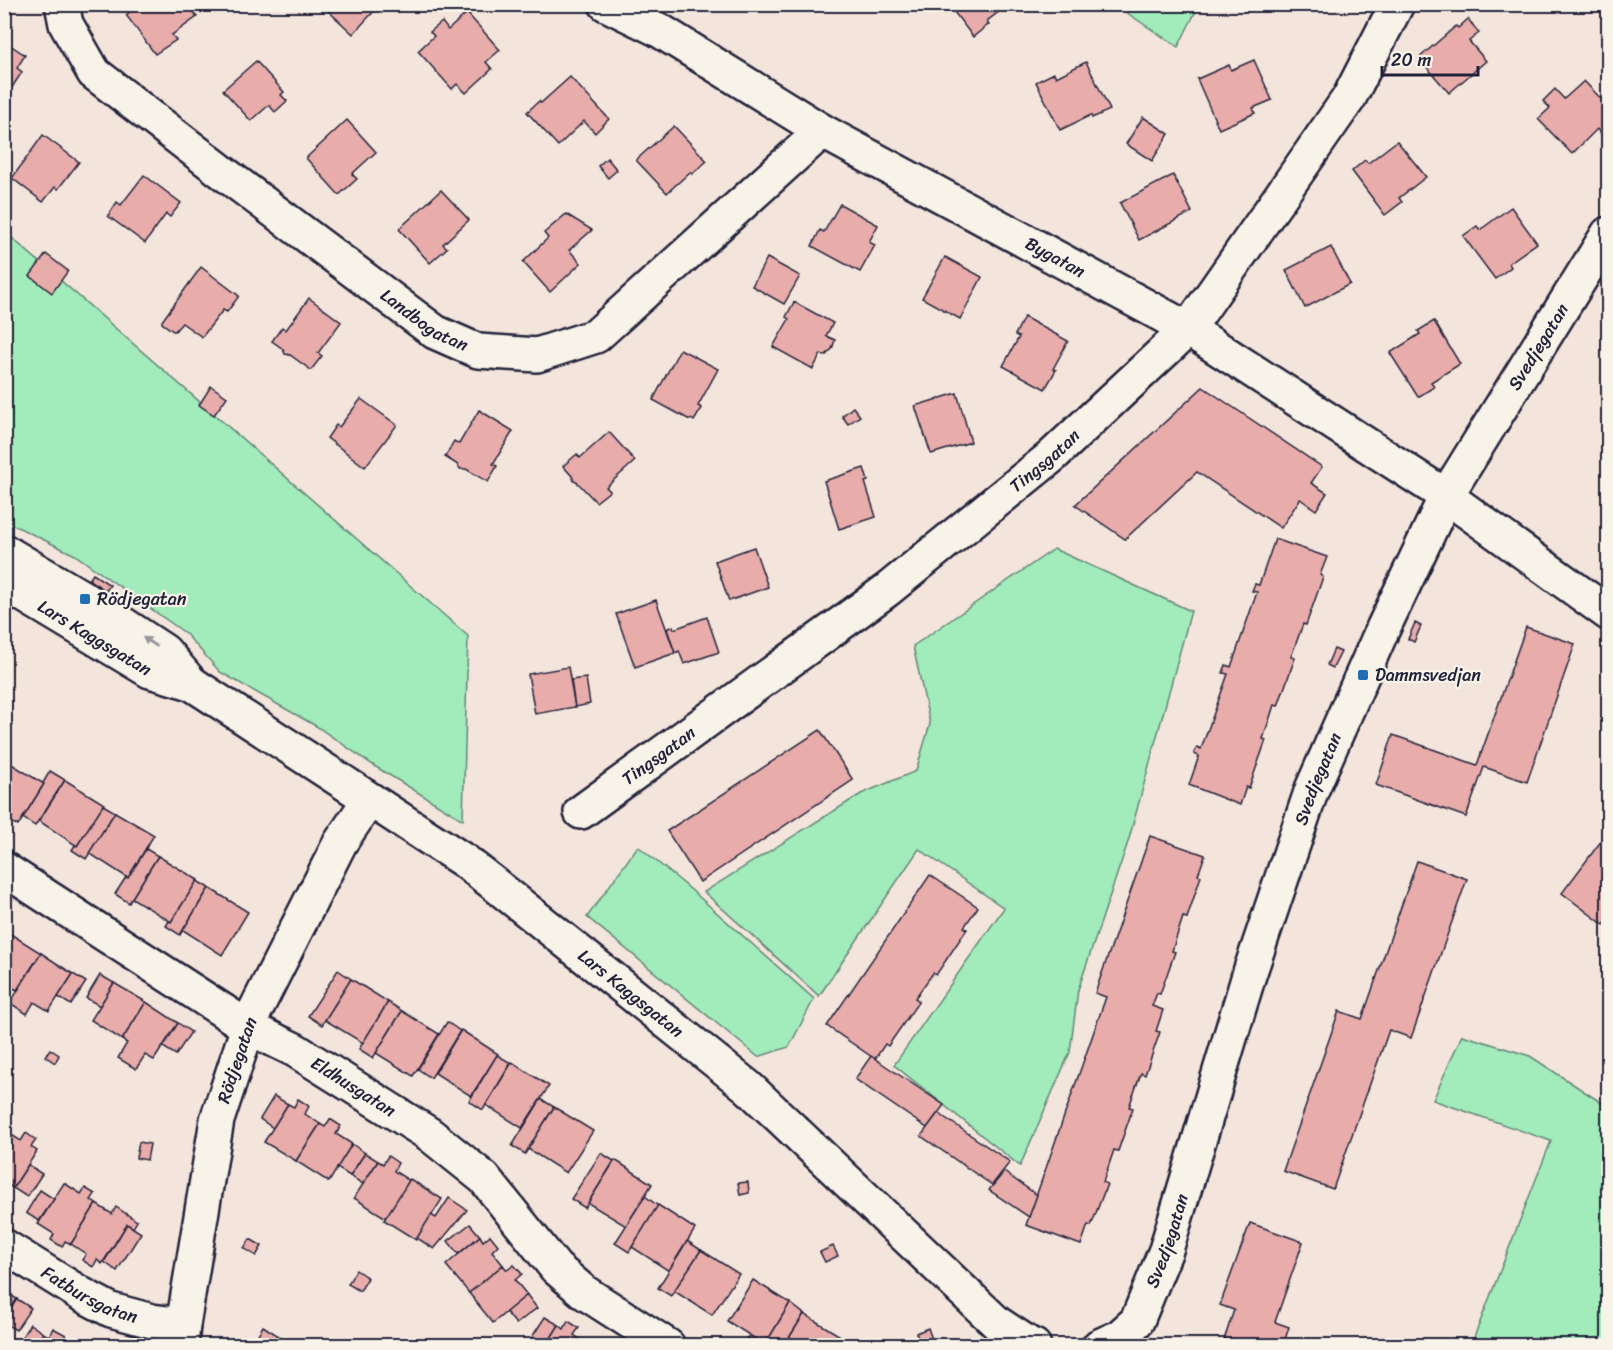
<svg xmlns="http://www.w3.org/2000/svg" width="1613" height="1350" viewBox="0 0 1613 1350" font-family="Sriracha,sans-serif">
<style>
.green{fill:#a2ebba;stroke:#62867a;stroke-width:1.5}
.building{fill:#e8acab;stroke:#22223b;stroke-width:1.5}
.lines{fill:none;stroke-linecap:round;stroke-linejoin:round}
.minor-casing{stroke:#22223b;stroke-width:38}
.minor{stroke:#f7f3e8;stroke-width:33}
.oneway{fill:#97959a}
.poi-dot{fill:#1f6fb2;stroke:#f7f3e8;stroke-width:2}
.labels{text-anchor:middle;stroke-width:4.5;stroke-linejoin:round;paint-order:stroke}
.street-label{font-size:18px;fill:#22223b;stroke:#f7f3e8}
.poi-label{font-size:18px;fill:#22223b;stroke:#f7f3e8;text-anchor:start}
</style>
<rect width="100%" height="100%" fill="#f4e5dc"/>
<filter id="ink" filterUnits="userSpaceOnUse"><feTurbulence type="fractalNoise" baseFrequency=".0167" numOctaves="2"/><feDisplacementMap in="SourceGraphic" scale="12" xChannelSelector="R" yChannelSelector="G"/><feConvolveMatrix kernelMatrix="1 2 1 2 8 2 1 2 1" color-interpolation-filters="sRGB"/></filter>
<g filter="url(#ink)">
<g class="green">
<path d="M1115,5H1199L1178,47Z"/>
<path d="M4,231L468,636L463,820L376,767L316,726L220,672L185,633L75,555L5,521Z"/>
<path d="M1054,549L1191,611L1129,839L1078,990L1070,1052L1020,1166L894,1065L1004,908L919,849L819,996L704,892L861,794L916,771L930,724L913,646Z"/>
<path d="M638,846L689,888L814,999L789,1047L758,1057L587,917Z"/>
<path d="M1462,1035L1530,1056L1608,1107V1345H1471L1551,1141L1433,1100Z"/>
</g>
<g class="building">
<path d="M140,4H188L197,17L172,35L176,40L155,54L126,15Z"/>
<path d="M323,4H388L381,12L377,8L353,34L322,5Z"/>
<path d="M948,4H1009L987,21L989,24L973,37Z"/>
<path d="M467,13L500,50L486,62L492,69L466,93L457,84L452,89L418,51L434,36L430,32L442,22L448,30Z"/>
<path d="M1468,19L1479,33L1469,41L1486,61L1449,93L1419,58L1456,26L1458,28Z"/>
<path d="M4,41L25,55L17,68L22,72L11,89L4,85Z"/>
<path d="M1254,60L1272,100L1253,108L1255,113L1219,129L1197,79L1229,65L1231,70Z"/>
<path d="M256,61L284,92L281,95L287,101L275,112L269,105L251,121L223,90Z"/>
<path d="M1086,62L1110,110L1092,118L1091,115L1060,130L1036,82L1054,73L1056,77Z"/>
<path d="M570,77L609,119L595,133L584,121L558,146L527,112L539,101L541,103Z"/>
<path d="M1584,81L1608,106V126L1601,134L1597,129L1572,154L1538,119L1550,108L1543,101L1555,89L1564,99Z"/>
<path d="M1143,117L1169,134L1152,161L1126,144Z"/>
<path d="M347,120L376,152L352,174L357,179L339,195L306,158Z"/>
<path d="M674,126L707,161L692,174L690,172L667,193L636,160Z"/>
<path d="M43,135L79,162L58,189L55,187L43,202L12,178Z"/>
<path d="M1397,141L1426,177L1399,198L1402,202L1385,215L1352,171L1365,160L1368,163Z"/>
<path d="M607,158L617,170L608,178L598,166Z"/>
<path d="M144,175L181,203L170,217L166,214L145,243L108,216L117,202L121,205Z"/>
<path d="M1173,175L1192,212L1139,240L1120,203Z"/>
<path d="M441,190L469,220L443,244L447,248L430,263L399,229Z"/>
<path d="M840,204L878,225L869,242L875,245L860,272L812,246L820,230L824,232Z"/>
<path d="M1511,207L1537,243L1509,263L1511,267L1495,279L1463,236L1477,226L1480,230Z"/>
<path d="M566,214L592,230L569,250L581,263L550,292L523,262L548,238L544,233Z"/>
<path d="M1331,247L1350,284L1305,308L1286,270Z"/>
<path d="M46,254L68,271L52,293L30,276Z"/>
<path d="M945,257L982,277L960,319L922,298Z"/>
<path d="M767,258L800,276L784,304L752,286Z"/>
<path d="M201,267L239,296L227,312L223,310L202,337L182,323L175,331H173L162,323V321Z"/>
<path d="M309,298L341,322L318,353L322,356L311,370L290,355L285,354L283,349L272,341L282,327L286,330Z"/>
<path d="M794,302L833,323L826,336L835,340L832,349L825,356L821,354L813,369L773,347L789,319L786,317Z"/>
<path d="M1024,317L1068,341L1053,369L1056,370L1045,389L1003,366L1019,337L1015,335Z"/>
<path d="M1434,321L1460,364L1431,382L1434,387L1418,397L1390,353L1420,334L1418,331Z"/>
<path d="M680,349L718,369L698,406L702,408L694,421L691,419L690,420L653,400Z"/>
<path d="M211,386L227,397L214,415L199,405Z"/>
<path d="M1203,387L1322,467L1311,483L1327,493L1316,510L1300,499L1281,528L1197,472L1125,539L1075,505Z"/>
<path d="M957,393L971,442L931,454L915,406Z"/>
<path d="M361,399L397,425L365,467L327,438L336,425L339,427Z"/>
<path d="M853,407L860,416L848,424L842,416Z"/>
<path d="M479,410L513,431L493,464L497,466L488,482L466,469H460L458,465L445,457L454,441L459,444Z"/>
<path d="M609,432L635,461L606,487L610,491L596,502L578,483L574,481L572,476L563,466L577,454L580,458Z"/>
<path d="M864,468L868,481L865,482L876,517L839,529L824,481Z"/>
<path d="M1275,539L1327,557L1320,575L1323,577L1306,625L1303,624L1291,657L1295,658L1278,706L1274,705L1263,739L1266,740L1249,788L1246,787L1240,805L1189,785L1199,756L1194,754L1197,747L1201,749L1228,674L1223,673L1226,665L1231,667L1257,592L1252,591L1255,584L1259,585Z"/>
<path d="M754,547L768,587L729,601L715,561Z"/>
<path d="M93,574L110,585L106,591L89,580Z"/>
<path d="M656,600L675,653L635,667L616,614Z"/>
<path d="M707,617L719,652L684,664L679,651L675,653L667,629L673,626L674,629Z"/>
<path d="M1415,623L1421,626L1414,642L1408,639Z"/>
<path d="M1526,627L1575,644L1527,782L1484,767L1466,817L1376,785L1393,735L1477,765Z"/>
<path d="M1334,649L1341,652L1333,668L1327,665Z"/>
<path d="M568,667L575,707L535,714L528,674Z"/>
<path d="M586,678L590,704L575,707L571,680Z"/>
<path d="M820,730L853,780L700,882L667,831Z"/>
<path d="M5,760L44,784L18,826L4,817Z"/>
<path d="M50,771L65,780L35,826L23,818L44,784L43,783Z"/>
<path d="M65,780L104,804L77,846L39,821Z"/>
<path d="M103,805L115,812L86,859L72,850L75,845L77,846Z"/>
<path d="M115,812L154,835L128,878L89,853Z"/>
<path d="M1608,832V919L1604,925L1562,893Z"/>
<path d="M1150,836L1205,855L1198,875L1201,876L1187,918L1183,917L1172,951L1175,952L1160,994L1157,993L1152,1006L1163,1010L1156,1031L1160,1032L1145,1075L1141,1073L1129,1107L1133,1108L1118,1151L1114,1150L1103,1182L1107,1184L1091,1226L1088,1225L1081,1245L1026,1225L1106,997L1095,993Z"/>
<path d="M146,849L158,856L129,903L115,894L126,877L128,878Z"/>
<path d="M158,856L198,880L171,922L132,898Z"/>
<path d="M1417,861L1467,879L1411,1038L1389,1030L1333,1189L1283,1171L1339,1011L1362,1019Z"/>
<path d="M930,875L978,907L964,927L967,929L936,975L933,973L915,998L919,1001L888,1046L885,1044L875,1059L827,1026Z"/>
<path d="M197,881L209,888L180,935L166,926L169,921L171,922Z"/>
<path d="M209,888L248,912L222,955L183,930Z"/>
<path d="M9,933L41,953L17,990L13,988L4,1001V940Z"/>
<path d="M41,953L73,974L49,1011L34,1002L27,1014L10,1003Z"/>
<path d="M338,970L351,979L322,1025L308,1016Z"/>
<path d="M73,974L86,982L71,1005L58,997Z"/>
<path d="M100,975L114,983L100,1006L86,998Z"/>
<path d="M351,979L388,1002L363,1043L325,1020Z"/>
<path d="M114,983L146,1002L122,1040L91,1020Z"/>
<path d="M146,1002L178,1023L154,1060L145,1055L136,1069L118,1058L127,1043L122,1040Z"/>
<path d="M388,1002L402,1011L373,1058L359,1049Z"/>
<path d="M402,1011L439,1034L413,1076L376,1053Z"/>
<path d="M447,1022L460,1031L431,1078L418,1069Z"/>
<path d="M178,1023L191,1032L176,1055L163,1047Z"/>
<path d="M461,1030L498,1054L471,1096L435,1073Z"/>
<path d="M50,1049L59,1055L55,1063L45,1056Z"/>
<path d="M497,1055L511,1063L483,1110L469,1101Z"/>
<path d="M871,1056L944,1105L927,1128L855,1079Z"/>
<path d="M512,1062L549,1086L522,1128L486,1105Z"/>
<path d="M274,1096L288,1104L273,1128L260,1119Z"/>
<path d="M298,1099L309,1106L305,1114L320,1124L296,1161L264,1142L288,1104L294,1107Z"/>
<path d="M541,1099L554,1107L525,1154L512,1146Z"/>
<path d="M554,1107L593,1131L566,1173L528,1149Z"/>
<path d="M938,1113L1010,1162L992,1185L921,1136Z"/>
<path d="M330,1119L341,1126L336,1134L352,1144L329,1182L296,1161L320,1124L325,1127Z"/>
<path d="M5,1131L21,1141L26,1133L36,1140L31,1147L37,1151L13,1188L8,1185L4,1190Z"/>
<path d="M139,1142L150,1144L147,1160L136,1158Z"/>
<path d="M352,1144L365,1153L350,1176L337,1168Z"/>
<path d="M365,1153L378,1161L363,1184L350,1176Z"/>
<path d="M601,1153L614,1161L585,1208L571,1199Z"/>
<path d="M388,1156L398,1163L394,1171L410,1181L386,1218L354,1198L378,1161L383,1164Z"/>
<path d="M615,1160L652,1184L626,1226L588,1203Z"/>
<path d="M28,1165L42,1174L27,1197L13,1188Z"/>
<path d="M1004,1172L1037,1195L1029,1217L989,1190Z"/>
<path d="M410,1179L442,1199L416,1240L384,1220Z"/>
<path d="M748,1182L749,1193L740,1195L738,1183Z"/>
<path d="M64,1183L81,1194L85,1188L95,1194L91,1200L96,1204L71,1244L65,1241L62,1247L51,1240L54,1234L38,1224Z"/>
<path d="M40,1190L54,1199L39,1221L26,1213Z"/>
<path d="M645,1196L658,1206L629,1252L615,1243Z"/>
<path d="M449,1198L467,1210L434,1249L417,1238L431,1215L436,1218Z"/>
<path d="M96,1204L112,1214L116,1207L137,1221L133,1228L127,1224L102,1264L97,1260L93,1267L82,1260L86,1254L71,1244Z"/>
<path d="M658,1205L695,1229L669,1271L632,1247Z"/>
<path d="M1250,1223L1303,1242L1275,1322L1289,1327L1283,1346H1222L1234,1310L1220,1305Z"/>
<path d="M127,1224L141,1233L117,1271L104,1262Z"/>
<path d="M470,1224L480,1236L458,1254L448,1241Z"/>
<path d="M490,1235L498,1245L492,1251L503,1265L469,1293L446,1265L480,1236L483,1241Z"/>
<path d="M250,1239L262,1246L256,1256L244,1248Z"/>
<path d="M687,1241L701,1250L671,1296L658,1288Z"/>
<path d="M833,1246L838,1256L825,1262L820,1252Z"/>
<path d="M701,1250L739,1274L712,1315L674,1291Z"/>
<path d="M503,1265L507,1270L514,1265L522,1274L515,1280L527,1295L493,1323L469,1293Z"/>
<path d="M356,1270L368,1278L360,1291L348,1284Z"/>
<path d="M753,1280L790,1303L765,1345L727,1321Z"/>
<path d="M4,1291L17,1299L4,1319Z"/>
<path d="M527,1295L537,1308L516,1324L506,1312Z"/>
<path d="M17,1299L31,1308L16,1330L4,1323V1319Z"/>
<path d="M790,1303L804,1314L784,1346H752L745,1341L749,1335L765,1345Z"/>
<path d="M804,1314L842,1337L837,1346H784Z"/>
<path d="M545,1317L559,1325L546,1346H538L530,1340Z"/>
<path d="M568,1321L579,1328L574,1335L590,1346H546L559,1325L564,1329Z"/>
<path d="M30,1324L43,1333L35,1346H16Z"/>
<path d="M263,1326L277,1335L270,1346H251Z"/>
<path d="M53,1328L66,1335L60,1343L64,1346H35L43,1333L49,1336Z"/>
<path d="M928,1328L932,1339L921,1344L916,1333Z"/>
<path d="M277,1335L295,1346H270Z"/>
</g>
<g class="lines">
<g class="minor-casing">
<g id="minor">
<path id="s1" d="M62,4L66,24L94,73L221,171L435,332L478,351L537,355L596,336L822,131"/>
<path id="s2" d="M606,4L659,30L822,131L1188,329L1446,496L1608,613"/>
<path d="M4,551L85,599L164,651L191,683"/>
<path id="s3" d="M4,583L150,671L191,683L466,862L493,883L748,1087L997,1323L1029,1344L1034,1346"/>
<path id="s4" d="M581,812L887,590L1051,457L1188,329L1349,98L1397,4"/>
<path id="s5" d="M4,869L248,1027L295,1050L429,1134L484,1178L556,1268L584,1292L668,1346"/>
<path id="s6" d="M4,1246L81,1294L111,1310L152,1321L183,1325"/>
<path id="s7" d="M181,1346L183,1325L217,1120L248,1027L252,1017L340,843L369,800"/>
<path id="s8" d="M1099,1346L1119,1337L1137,1321L1166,1250L1249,975L1312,789L1380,635L1446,496L1608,234"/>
</g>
</g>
<use href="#minor" class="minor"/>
</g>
<defs><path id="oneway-solid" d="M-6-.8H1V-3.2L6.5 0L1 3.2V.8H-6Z" transform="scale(1.5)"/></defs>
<use class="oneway" href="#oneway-solid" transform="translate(150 642) rotate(-147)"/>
</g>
<g class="poi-dot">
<rect x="79" y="593" width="12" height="12" rx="3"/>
<rect x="1357" y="669" width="12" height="12" rx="3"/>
</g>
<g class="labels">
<g class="street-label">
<text dy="6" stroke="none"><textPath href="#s2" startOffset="516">Bygatan</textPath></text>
<text dy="6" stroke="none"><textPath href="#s1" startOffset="490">Landbogatan</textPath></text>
<text dy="6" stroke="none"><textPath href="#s8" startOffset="1104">Svedjegatan</textPath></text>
<text dy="6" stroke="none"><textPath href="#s4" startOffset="582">Tingsgatan</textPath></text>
<text dy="6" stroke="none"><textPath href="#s3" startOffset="106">Lars Kaggsgatan</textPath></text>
<text dy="6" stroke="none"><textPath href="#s4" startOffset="96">Tingsgatan</textPath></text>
<text dy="6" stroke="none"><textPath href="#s8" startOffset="618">Svedjegatan</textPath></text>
<text dy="6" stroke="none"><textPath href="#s3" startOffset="752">Lars Kaggsgatan</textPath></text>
<text dy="6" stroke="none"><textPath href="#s7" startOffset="292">Rödjegatan</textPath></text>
<text dy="6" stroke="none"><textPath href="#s5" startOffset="412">Eldhusgatan</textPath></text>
<text dy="6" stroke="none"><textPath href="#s8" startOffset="132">Svedjegatan</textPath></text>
<text dy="6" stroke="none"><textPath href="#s6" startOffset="99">Fatbursgatan</textPath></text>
</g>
<g class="poi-label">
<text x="97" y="605">Rödjegatan</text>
<text x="1375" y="681">Dammsvedjan</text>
</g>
</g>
<rect width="1613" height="1350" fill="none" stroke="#f7f3e8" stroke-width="24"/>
<rect x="12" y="12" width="1589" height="1326" fill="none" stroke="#22223b" stroke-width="2" filter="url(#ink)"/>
<path d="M1382 66v9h96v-9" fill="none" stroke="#22223b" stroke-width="3"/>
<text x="1391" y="66" font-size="18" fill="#22223b" stroke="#f7f3e8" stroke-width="4.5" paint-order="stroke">20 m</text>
</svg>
